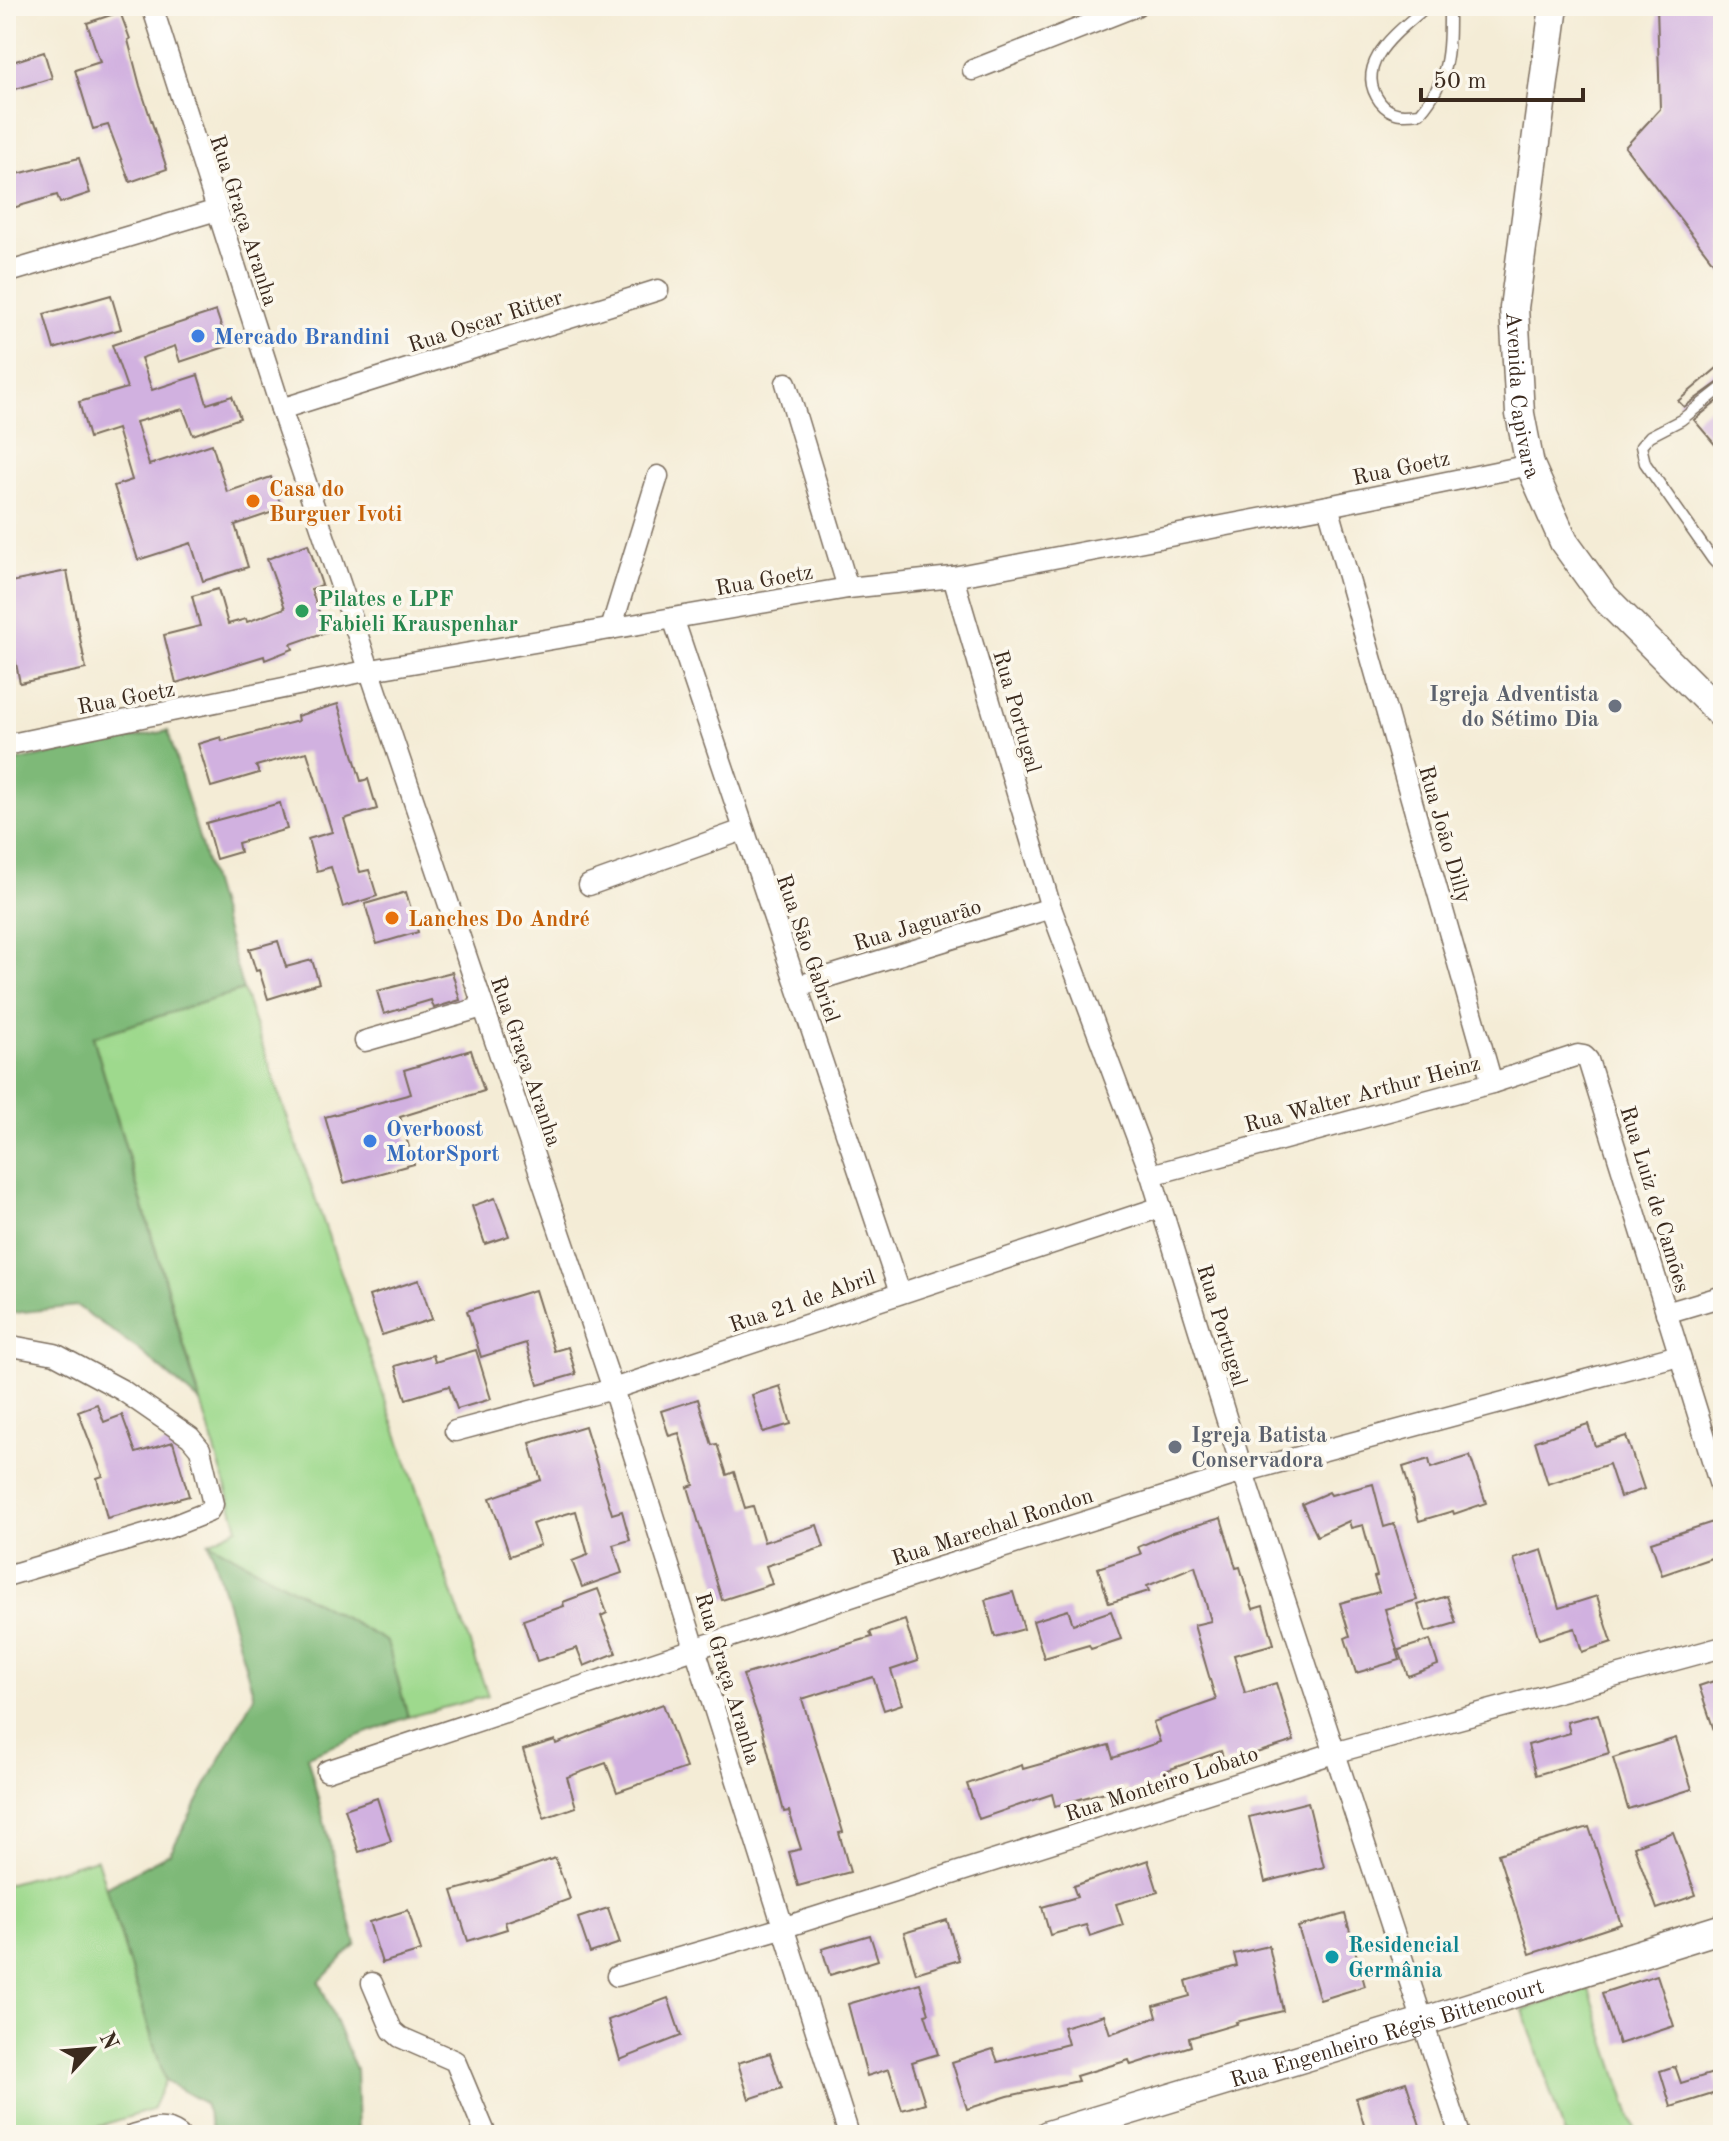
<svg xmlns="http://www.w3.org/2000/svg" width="1729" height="2141" viewBox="0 0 1729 2141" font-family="'Old Standard TT',serif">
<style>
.green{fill:#9ed98d;stroke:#6c8256;stroke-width:2}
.forest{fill:#7eb978;stroke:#5c724b;stroke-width:2}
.building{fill:#d1b1e0}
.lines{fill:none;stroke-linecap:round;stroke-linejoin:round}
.lane-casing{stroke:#7c6e5e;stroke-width:13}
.street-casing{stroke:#7c6e5e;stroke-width:23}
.secondary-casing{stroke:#7c6e5e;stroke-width:31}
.lane{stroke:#fff;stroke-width:10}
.street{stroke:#fff;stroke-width:20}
.secondary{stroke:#fff;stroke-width:28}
.shop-dot{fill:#3f7fe0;stroke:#fbf7ec;stroke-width:3}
.food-dot{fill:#e8710a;stroke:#fbf7ec;stroke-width:3}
.leisure-dot{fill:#2e9e5b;stroke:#fbf7ec;stroke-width:3}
.worship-dot{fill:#6b7280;stroke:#fbf7ec;stroke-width:3}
.culture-dot{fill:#0f9aa8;stroke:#fbf7ec;stroke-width:3}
.labels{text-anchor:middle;stroke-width:7;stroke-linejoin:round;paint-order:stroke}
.street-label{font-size:22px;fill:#3b2a1e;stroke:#fbf7ec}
.shop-label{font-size:22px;font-weight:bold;fill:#366cbe;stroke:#fbf7ec;text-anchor:start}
.food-label{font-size:22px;font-weight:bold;fill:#c56008;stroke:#fbf7ec;text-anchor:start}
.leisure-label{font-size:22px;font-weight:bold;fill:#27864d;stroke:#fbf7ec;text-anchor:start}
.worship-label{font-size:22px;font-weight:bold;fill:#5b616d;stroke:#fbf7ec;text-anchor:end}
.culture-label{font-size:22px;font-weight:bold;fill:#0d838f;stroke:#fbf7ec;text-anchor:start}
</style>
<rect width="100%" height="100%" fill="#fbf7ec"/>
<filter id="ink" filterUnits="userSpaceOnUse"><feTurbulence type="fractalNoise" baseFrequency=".0125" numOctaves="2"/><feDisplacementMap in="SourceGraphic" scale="16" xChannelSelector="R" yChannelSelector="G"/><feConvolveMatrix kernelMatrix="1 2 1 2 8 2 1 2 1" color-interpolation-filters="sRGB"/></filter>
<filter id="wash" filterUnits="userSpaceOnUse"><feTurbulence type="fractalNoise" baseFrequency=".006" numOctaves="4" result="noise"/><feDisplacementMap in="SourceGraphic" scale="32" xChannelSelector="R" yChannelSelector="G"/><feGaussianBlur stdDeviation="1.8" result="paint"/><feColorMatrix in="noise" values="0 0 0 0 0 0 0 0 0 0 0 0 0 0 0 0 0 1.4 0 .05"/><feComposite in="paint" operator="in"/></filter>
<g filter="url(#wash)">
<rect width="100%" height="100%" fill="#f4ecd6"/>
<g class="green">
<path d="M243,990L488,1696L408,1717L387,1642L209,1542L238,1528L93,1036Z"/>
<path d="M97,1859L165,2081L152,2110L69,2135H6V1884Z"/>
<path d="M1589,1989L1637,2135H1565L1523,2010Z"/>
</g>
<g class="forest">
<path d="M168,731L243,990L93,1037L200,1402L139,1350L77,1306L6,1314V886L9,885L6,867V763Z"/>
<path d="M209,1542L387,1642L408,1717L307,1756L356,1944L319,1982L356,2070L358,2135H215L204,2103L165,2081L106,1887L170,1853L254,1696Z"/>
</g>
<g id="blocks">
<g class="building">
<path d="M1657,6H1723V275L1625,147L1660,109Z"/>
<path d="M120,12L130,39L128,40L140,86L167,169L130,182L108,125L93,129L75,70L100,62L87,23Z"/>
<path d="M44,52L52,78L6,92V64Z"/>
<path d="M79,158L90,193L60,203L57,195L6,210V177Z"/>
<path d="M111,295L121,329L54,349L44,314Z"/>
<path d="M216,311L228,346L180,362L175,346L141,358L152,390L198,375L207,404L232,396L240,418L193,435L183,409L136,422L149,465L212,444L227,492L271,477L282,509L235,525L248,567L203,581L191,543L138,560L114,486L132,480L117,429L89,438L79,402L127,388L112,345Z"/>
<path d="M1723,363V379L1684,407L1678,401Z"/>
<path d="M1723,397V454L1694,420Z"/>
<path d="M308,544L322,585L311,589L326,632L291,644L293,649L265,660L264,656L176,683L164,635L200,626L192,596L218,589L228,624L246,619L247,622L285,608L267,559Z"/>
<path d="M67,571L86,669L20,683L6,615V583Z"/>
<path d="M338,704L361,781L368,779L377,809L344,819L360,872L369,870L377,896L343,907L331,867L317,871L308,839L332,832L307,752L256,766L259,773L211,787L198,744L221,737L222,741L298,721L297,716Z"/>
<path d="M280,803L287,829L238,843L240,852L216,859L206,823Z"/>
<path d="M406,892L418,932L377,944L365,904Z"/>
<path d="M278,941L286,967L312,960L319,983L268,999L259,970L256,971L249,949Z"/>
<path d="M452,972L460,1000L434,1008L431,1000L384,1014L377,991Z"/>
<path d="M471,1050L484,1091L400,1117L414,1164L344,1183L325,1117L411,1094L404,1070Z"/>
<path d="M495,1198L509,1236L485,1244L472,1206Z"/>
<path d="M419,1280L432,1319L382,1335L369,1296Z"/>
<path d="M535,1290L554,1351L568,1347L576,1374L538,1385L526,1343L481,1357L467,1311Z"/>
<path d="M476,1350L491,1399L457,1409L449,1386L406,1399L395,1366L433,1355L435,1362Z"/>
<path d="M780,1386L791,1424L763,1432L752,1395Z"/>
<path d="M698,1399L712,1445L717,1444L727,1475L734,1472L745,1508L753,1506L764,1542L817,1525L824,1547L766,1566L772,1584L722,1600L688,1487L694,1485L679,1433L669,1436L661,1411Z"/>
<path d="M97,1404L104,1422L122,1415L136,1453L173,1442L189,1496L107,1518L97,1478L103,1476L78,1411Z"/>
<path d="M1588,1424L1595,1446L1626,1436L1644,1489L1620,1497L1609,1464L1548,1484L1535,1441Z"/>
<path d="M585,1426L612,1514L622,1511L630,1540L613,1545L622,1573L582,1587L572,1561L588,1555L576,1511L532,1524L540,1545L510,1556L490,1498L541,1480L530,1443Z"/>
<path d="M1470,1456L1486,1503L1454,1514L1453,1511L1419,1521L1403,1467L1429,1459L1431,1468Z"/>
<path d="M1373,1484L1384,1527L1394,1524L1417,1600L1385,1609L1400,1660L1356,1673L1345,1638L1350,1636L1340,1603L1379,1592L1374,1577L1377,1576L1363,1525L1351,1528L1349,1521L1317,1536L1302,1504L1329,1492L1331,1495Z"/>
<path d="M1221,1518L1236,1568L1240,1567L1253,1609L1263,1606L1274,1644L1234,1655L1245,1693L1276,1683L1294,1741L1225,1763L1221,1751L1165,1771L1167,1779L1128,1792L1126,1786L1055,1806L1052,1794L979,1819L967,1784L1022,1765L1023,1769L1109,1745L1113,1758L1160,1742L1153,1722L1216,1700L1194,1625L1211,1621L1195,1566L1147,1586L1149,1591L1109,1603L1098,1568L1141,1554L1138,1547L1173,1532Z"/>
<path d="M1713,1522L1723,1554L1662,1575L1651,1542Z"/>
<path d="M1542,1550L1559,1608L1597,1596L1612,1642L1582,1652L1575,1628L1539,1639L1514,1559Z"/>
<path d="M598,1589L607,1613L601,1616L616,1653L584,1666L577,1648L537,1661L523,1620L564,1606L563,1602Z"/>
<path d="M1013,1592L1024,1629L995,1637L985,1600Z"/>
<path d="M1447,1596L1456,1623L1426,1632L1418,1605Z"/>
<path d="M1068,1610L1073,1624L1111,1611L1121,1639L1091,1649L1089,1645L1044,1658L1033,1621Z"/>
<path d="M905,1620L918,1661L891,1670L902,1704L884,1710L873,1677L802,1699L843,1832L839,1833L850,1872L798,1886L789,1852L801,1849L789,1811L784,1812L762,1728L743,1675L872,1637L870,1632Z"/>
<path d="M1430,1640L1438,1665L1408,1676L1399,1650Z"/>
<path d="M1723,1678V1748H1720L1699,1686Z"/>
<path d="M663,1704L686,1768L617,1792L606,1763L567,1777L576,1807L544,1818L523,1750L555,1740L556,1744Z"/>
<path d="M1598,1714L1609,1753L1536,1775L1528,1745L1570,1733L1567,1722Z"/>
<path d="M1676,1738L1692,1789L1628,1809L1613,1758Z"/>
<path d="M377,1798L391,1841L359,1852L345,1809Z"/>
<path d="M1308,1802L1324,1867L1265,1882L1249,1817Z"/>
<path d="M1589,1827L1621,1924L1530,1954L1498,1854Z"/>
<path d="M1673,1832L1696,1895L1657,1909L1634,1846Z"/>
<path d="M555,1858L570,1899L505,1922L507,1929L468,1941L452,1891L492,1880Z"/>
<path d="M1148,1860L1158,1892L1116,1904L1123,1925L1090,1936L1086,1925L1050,1935L1042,1907L1077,1897L1073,1886Z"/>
<path d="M608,1908L620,1943L590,1953L578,1918Z"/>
<path d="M408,1910L421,1951L382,1963L369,1922Z"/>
<path d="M1345,1914L1365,1986L1320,2000L1298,1927Z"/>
<path d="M947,1920L959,1960L916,1973L904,1933Z"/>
<path d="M870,1935L878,1960L830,1975L822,1949Z"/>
<path d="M1269,1946L1283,2011L1236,2022L1237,2024L1189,2038L1191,2046L1131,2065L1129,2060L1076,2076L1078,2081L1008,2096L967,2109L952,2062L993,2049L998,2062L1068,2044L1063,2027L1104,2015L1110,2034L1157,2017L1154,2006L1190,1996L1186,1981L1237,1966L1234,1954Z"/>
<path d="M1657,1975L1674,2026L1619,2044L1602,1993Z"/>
<path d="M920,1983L929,2013L925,2014L938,2054L912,2062L925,2103L902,2110L889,2069L867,2076L848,2004Z"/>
<path d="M668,1998L681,2036L620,2060L608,2020Z"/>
<path d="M770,2053L782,2088L749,2099L738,2063Z"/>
<path d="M1675,2066L1681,2083L1713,2073L1719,2092L1671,2107L1660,2071Z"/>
<path d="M1406,2082L1423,2135H1367L1356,2098Z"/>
</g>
</g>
</g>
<g filter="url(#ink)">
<use href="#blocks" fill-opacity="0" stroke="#7c6e5e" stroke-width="2"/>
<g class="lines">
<g class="lane-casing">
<g id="lane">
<path d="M1427,6C1401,30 1351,63 1380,102C1391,116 1403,115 1420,113C1450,79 1449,50 1449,6"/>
<path d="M1723,387L1681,420L1650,436L1641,446L1645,463L1713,560L1723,571"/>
</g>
</g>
<g class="street-casing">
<g id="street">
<path d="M152,6L281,409L613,1389L849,2135"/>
<path d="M973,70L1136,6"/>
<path d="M6,273L217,210"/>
<path d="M786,383L848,588"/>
<path d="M281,409L658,290"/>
<path d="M1328,506L1492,1083"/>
<path d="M953,577L1051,908L1151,1175L1243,1472L1460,2135"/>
<path d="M673,618L900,1293"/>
<path d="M611,629L658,476"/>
<path d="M6,745L371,670L848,588L953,577L1328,506L1530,465"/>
<path d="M589,885L743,830"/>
<path d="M798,986L1051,908"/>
<path d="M365,1041L483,1007"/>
<path d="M1151,1175L1492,1083L1578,1055L1584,1056L1588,1060L1723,1495"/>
<path d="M1666,1313L1723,1296"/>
<path d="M6,1345L55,1354L122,1390L190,1437L200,1449L213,1504L208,1512L168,1528L6,1576"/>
<path d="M455,1431L613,1389L1161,1207"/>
<path d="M327,1771L941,1567L1243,1472L1679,1355"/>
<path d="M617,1976L782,1928L1337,1752L1723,1647"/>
<path d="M372,1983L392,2030L400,2037L455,2061L486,2135"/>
<path d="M133,2135C150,2130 164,2124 179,2135"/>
</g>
</g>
<g class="secondary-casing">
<g id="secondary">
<path id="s1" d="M1554,6L1514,308L1520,414L1530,465L1564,542L1603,596L1723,716"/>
<path id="s2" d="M1048,2135L1422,2022L1723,1928"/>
</g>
</g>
<use href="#lane" class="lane"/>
<use href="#street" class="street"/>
<use href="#secondary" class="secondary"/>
</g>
</g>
<g class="shop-dot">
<circle cx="198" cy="336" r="8"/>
<circle cx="370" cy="1141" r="8"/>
</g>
<g class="food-dot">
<circle cx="253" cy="501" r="8"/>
<circle cx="392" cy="918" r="8"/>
</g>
<circle class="leisure-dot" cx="302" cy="611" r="8"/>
<g class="worship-dot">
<circle cx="1615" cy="706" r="8"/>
<circle cx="1175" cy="1447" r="8"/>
</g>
<circle class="culture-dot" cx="1332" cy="1957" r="8"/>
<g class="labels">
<g class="street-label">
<text transform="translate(245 220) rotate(72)" y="8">Rua Graça Aranha</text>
<text transform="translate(485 320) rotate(-18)" y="8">Rua Oscar Ritter</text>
<text dy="8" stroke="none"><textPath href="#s1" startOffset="392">Avenida Capivara</textPath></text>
<text transform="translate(1401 467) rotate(-12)" y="8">Rua Goetz</text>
<text transform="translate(764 579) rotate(-10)" y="8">Rua Goetz</text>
<text transform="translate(126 697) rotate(-11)" y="8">Rua Goetz</text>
<text transform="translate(1018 711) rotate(74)" y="8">Rua Portugal</text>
<text transform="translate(1446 834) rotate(74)" y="8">Rua João Dilly</text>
<text transform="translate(917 924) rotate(-17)" y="8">Rua Jaguarão</text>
<text transform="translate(809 948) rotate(71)" y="8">Rua São Gabriel</text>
<text transform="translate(527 1061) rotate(71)" y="8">Rua Graça Aranha</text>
<text transform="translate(1362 1093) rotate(-15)" y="8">Rua Walter Arthur Heinz</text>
<text transform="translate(1656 1199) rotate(73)" y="8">Rua Luiz de Camões</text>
<text transform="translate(802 1300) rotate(-19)" y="8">Rua 21 de Abril</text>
<text transform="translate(1223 1325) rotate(73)" y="8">Rua Portugal</text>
<text transform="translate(992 1526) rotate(-18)" y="8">Rua Marechal Rondon</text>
<text transform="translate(729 1678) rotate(73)" y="8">Rua Graça Aranha</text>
<text transform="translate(1161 1783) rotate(-18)" y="8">Rua Monteiro Lobato</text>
<text dy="8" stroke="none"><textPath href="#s2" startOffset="354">Rua Engenheiro Régis Bittencourt</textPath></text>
</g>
<g class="shop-label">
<text x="214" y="344">Mercado Brandini</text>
<text x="386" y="1136">Overboost<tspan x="386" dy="25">MotorSport</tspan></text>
</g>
<g class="food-label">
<text x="269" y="496">Casa do<tspan x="269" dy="25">Burguer Ivoti</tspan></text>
<text x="408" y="926">Lanches Do André</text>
</g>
<g class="leisure-label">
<text x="318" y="606">Pilates e LPF<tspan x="318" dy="25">Fabieli Krauspenhar</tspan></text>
</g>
<g class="worship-label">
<text x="1599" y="701">Igreja Adventista<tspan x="1599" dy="25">do Sétimo Dia</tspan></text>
<text x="1191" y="1442" text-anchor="start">Igreja Batista<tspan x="1191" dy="25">Conservadora</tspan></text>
</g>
<g class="culture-label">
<text x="1348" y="1952">Residencial<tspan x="1348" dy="25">Germânia</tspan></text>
</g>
</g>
<rect width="1729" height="2141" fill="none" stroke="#fbf7ec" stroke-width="32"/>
<g transform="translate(92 2049) rotate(64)" stroke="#fbf7ec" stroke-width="6" paint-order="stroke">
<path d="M0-6L14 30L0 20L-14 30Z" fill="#3b2a1e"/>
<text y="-12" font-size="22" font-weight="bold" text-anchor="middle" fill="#3b2a1e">N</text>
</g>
<path d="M1421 88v12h162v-12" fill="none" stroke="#3b2a1e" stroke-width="4"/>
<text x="1433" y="88" font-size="24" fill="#3b2a1e" stroke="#fbf7ec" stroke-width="6" paint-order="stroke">50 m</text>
</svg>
